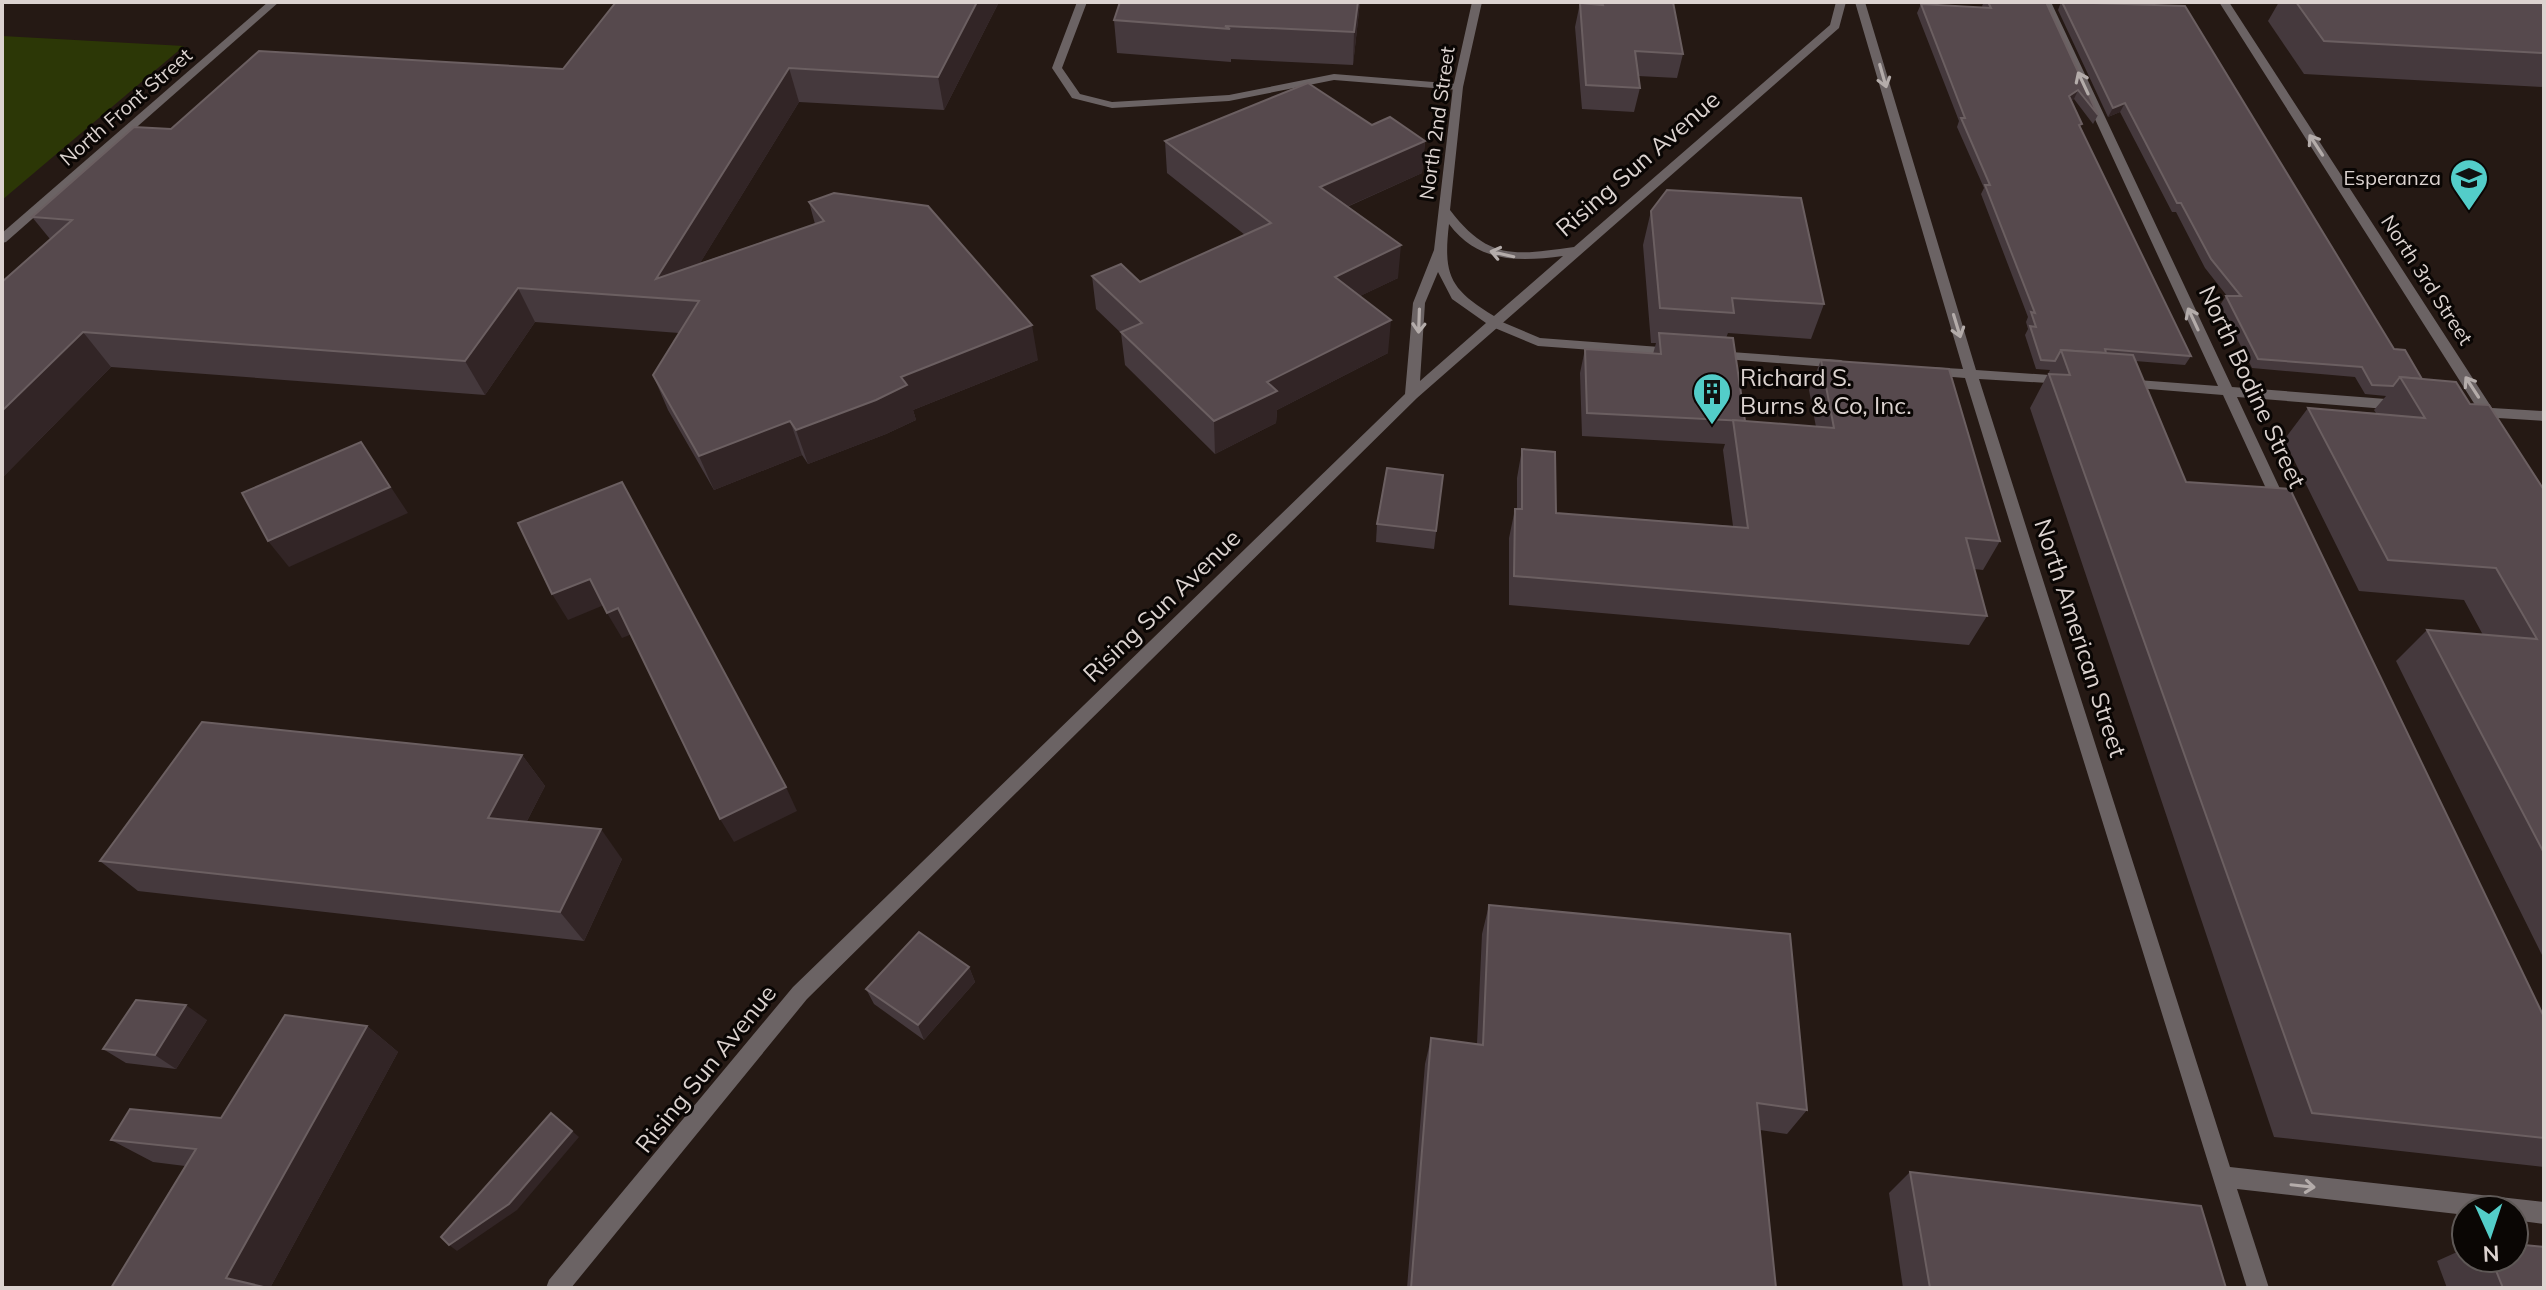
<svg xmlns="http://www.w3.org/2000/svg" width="2546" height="1290" viewBox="0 0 2546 1290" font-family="Mulish,sans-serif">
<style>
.green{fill:#2c3706}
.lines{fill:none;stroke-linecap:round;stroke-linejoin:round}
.minor{fill:#6b6364;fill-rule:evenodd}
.tertiary{fill:#6b6364;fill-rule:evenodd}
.wall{fill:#45393d}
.shaded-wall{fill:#322526}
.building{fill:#56494d;stroke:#6b5f61;stroke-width:2}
.oneway{stroke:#b4acaa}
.labels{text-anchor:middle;stroke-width:6;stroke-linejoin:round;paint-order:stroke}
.far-street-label{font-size:20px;fill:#dcd3d0;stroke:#0a0604}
.far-poi-label{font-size:20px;fill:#dcd3d0;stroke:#0a0604;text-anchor:end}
.street-label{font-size:24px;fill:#dcd3d0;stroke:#0a0604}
.poi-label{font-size:24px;fill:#dcd3d0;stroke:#0a0604;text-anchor:start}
</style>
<rect width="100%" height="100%" fill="#251914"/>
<path class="green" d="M2,36L184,46L2,200Z"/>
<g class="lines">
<g class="minor">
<path d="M1077,2H1087L1062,68L1080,94L1112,102L1229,95L1334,74L1458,84L1463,87L1458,90L1334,80L1229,101L1112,108L1072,98L1052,68Z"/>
<path d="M1855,2H1865L1976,370L2064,376L2071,380L2064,384L1979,379L2230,1167L2544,1202V1224L2514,1220V1210H2466V1215L2237,1189L2269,1288H2247L1965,378L1928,375L1921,371L1928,367L1963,369Z"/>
<path d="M2041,2H2051L2232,387L2399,400L2406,405L2399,410L2237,397L2289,508L2287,512L2282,513L2275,508L2223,395L2124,387L2117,383L2124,379L2218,386Z"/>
<path d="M2219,2H2229L2492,408L2544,411V421L2498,418L2491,423L2483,417L2469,415L2467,412L2469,409L2477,408Z"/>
<path d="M1495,319L1540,338L1673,348L1680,352L1673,356L1538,346L1490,326L1488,323Z"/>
<path d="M1717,351L1841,360L1848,364L1841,368L1712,358L1710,355Z"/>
</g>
<g class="tertiary">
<path d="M268,2H279L6,242L2,243V233Z"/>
<path d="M1472,2H1482L1463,87L1450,210C1489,261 1515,255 1574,247L1830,25L1836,2H1846L1839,28L1417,398L807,999L571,1288H546L549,1280L793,987L1405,394L1413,303L1434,250L1453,87ZM1449,224C1478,263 1519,262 1563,256L1494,316C1450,289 1443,276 1449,224ZM1438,272L1452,299L1486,323L1420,381L1425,303Z"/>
</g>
</g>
<g class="wall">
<path d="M616,2H999L944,110L799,102L700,263L815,224L809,202L1038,360L913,410L916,420L886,434L808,464L802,455L714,490L668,410L653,375L679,333L535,322L485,395L111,367L2,478L50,239L32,217L171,129L563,69Z"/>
<path d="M1120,2H1360L1353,65L1231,59V62L1117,53L1114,20Z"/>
<path d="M1595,2H1673L1683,54L1677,78L1638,76L1640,88L1634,112L1582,109L1575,27L1580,3L1596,4Z"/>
<path d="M1984,2H2046L2098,115L2093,124L2074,99L2071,101L2080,127L2191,356L2185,365L2135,361L2186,482L2544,1017V1167L2274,1137L2030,408L2050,370L2036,369L2025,335L2028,329L2026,322L2028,317L1981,194L1984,188L1957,127L1959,121L1917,13L1921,4L1983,8L1982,6Z"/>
<path d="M2061,2H2083L2422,379L2470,404L2544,490V959L2396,661L2427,630L2483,635L2464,600L2359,591L2284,440L2308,408L2376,413L2374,410L2386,396L2365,394L2355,377L2252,368L2220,305L2226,296H2227L2205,268L2176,212H2172L2120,112L2108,117L2058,10Z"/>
<path d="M2279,2H2544V87L2304,74L2268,21Z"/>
<path d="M1372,125L1425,141L1422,173L1347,207L1398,278L1360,296L1388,353L1277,410L1276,423L1215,454L1125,365L1121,333L1096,309L1092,276L1140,282L1245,235L1167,173L1165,141Z"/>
<path d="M1651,211L1824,304L1811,339L1728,333L1726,338L1745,421L1816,427L1809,390L1821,360L2000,541L1983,570L1974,569L1987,616L1969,645L1509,605V538L1515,509H1517V478L1522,449L1556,513L1733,526L1723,450L1725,444L1582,436L1580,373L1585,349L1653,354L1656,343H1651L1643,245Z"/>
<path d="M1443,475L1434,549L1376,542L1377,524Z"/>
<path d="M522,755L545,786L527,821L622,859L584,941L138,891L100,861Z"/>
<path d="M1489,905L1807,1110L1787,1134L1760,1130L1776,1288H1407L1425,1064L1431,1038L1477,1044L1482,934Z"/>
<path d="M969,967L975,982L924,1040L874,1004L866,989Z"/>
<path d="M207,1020L176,1069L126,1063L103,1049Z"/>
<path d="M367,1026L398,1052L270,1288H111L185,1166L153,1162L111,1140L221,1118Z"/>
<path d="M1910,1172L2226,1288H1903L1889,1193Z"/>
<path d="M2466,1248V1258H2514L2544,1288H2447L2437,1261Z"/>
</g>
<g class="shaded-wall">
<path d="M977,2H999L944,110L938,77Z"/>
<path d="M1358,2H1360L1353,65L1354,32Z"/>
<path d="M789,68L799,102L678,299L656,279Z"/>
<path d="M2078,90L2074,99L2065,105L2069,96Z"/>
<path d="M2125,103L2120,112L2108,117L2113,108Z"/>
<path d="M1425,141L1422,173L1319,219L1320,187Z"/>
<path d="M1401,245L1398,278L1333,309L1335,277Z"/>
<path d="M518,288L535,322L485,395L465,361Z"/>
<path d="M1391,320L1388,353L1277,410L1276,423L1215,454L1214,421L1267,382Z"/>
<path d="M1032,325L1038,360L913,410L916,420L886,434L808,464L796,430L901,377Z"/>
<path d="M83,332L111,367L2,478V411Z"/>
<path d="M790,421L802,455L714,490L699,456Z"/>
<path d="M361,442L408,513L289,567L268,541Z"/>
<path d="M590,579L604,605L568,620L552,594Z"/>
<path d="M618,608L632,634L622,638L607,613Z"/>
<path d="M522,755L545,786L513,848L488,818Z"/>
<path d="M786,787L797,811L734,842L720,819Z"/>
<path d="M601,829L622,859L584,941L560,912Z"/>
<path d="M969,967L975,982L924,1040L918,1025Z"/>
<path d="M186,1005L207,1020L176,1069L155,1055Z"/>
<path d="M367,1026L398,1052L270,1288H247L226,1278Z"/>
<path d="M572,1131L579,1137L517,1210L457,1251L449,1245Z"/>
</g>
<g class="building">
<path d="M616,2H977L938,77L789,68L656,279L824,221L809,202L834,193L928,206L1032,325L901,377L907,385L876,400L796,430L790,421L699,456L653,375L699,301L518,288L465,361L83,332L2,411V282L72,220L32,217L134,127L171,129L259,51L563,69Z"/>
<path d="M1120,2H1358L1354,32L1225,26L1230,29L1114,20Z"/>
<path d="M1602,2H1673L1683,54L1635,51L1640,88L1586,85L1580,3L1603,5Z"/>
<path d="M1988,2H2046L2098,115L2078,90L2069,96L2082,124L2079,125L2191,356L2105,349L2106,353L2061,350L2055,361L2041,360L2030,326L2036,327L2031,312L2035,313L1985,185H1990L1961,118H1965L1921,4L1991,8Z"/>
<path d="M2062,2L2185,6L2394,349L2405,350L2422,379L2400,377L2393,386L2372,385L2362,367L2258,359L2226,296H2241L2211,259L2181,203H2177L2125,103L2113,108Z"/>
<path d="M2296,2H2544V53L2324,41Z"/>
<path d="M1308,83L1372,125L1390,117L1425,141L1320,187L1401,245L1335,277L1391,320L1267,382L1277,391L1214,421L1121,332L1142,323L1092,276L1121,264L1140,282L1271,223L1165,141Z"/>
<path d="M1667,190L1801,198L1824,304L1732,298L1734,313L1660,308L1651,211Z"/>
<path d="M1659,333L1733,338L1745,421L1587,413L1585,349L1661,354Z"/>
<path d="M2061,350L2133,355L2186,482L2290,489L2544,1017V1138L2312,1113L2049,374L2070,375Z"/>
<path d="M1821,360L1949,369L2000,541L1966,538L1987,616L1514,576L1515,509H1522V449L1555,452L1556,513L1748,528L1733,420L1834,428Z"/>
<path d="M2400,377L2456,382L2470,404L2489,405L2544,490V853L2427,630L2537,639L2496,568L2388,560L2308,408L2425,418Z"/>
<path d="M361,442L390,487L268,541L242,493Z"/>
<path d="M1387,468L1443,475L1436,531L1377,524Z"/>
<path d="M622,482L786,787L720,819L618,608L607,613L590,579L552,594L518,523Z"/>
<path d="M202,722L522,755L488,818L601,829L560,912L100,861Z"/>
<path d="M1489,905L1790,934L1807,1110L1757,1103L1776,1288H1411L1431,1038L1483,1045Z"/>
<path d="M919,932L969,967L918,1025L866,989Z"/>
<path d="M136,1000L186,1005L155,1055L103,1049Z"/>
<path d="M285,1015L367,1026L226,1278L268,1288H111L196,1149L111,1140L130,1109L221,1118Z"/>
<path d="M551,1113L572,1131L509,1204L449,1245L441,1237Z"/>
<path d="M1910,1172L2201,1206L2226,1288H1930Z"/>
<path d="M2514,1244L2544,1247V1288H2503L2491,1258H2514Z"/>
</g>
<defs><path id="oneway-shaft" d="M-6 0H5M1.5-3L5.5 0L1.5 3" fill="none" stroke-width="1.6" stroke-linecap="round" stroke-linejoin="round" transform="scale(2)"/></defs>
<g class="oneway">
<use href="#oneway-shaft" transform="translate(1883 76) rotate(74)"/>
<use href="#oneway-shaft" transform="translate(2083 83) rotate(-115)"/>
<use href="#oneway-shaft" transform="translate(2316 145) rotate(-123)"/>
<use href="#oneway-shaft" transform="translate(1502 254) rotate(-167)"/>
<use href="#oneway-shaft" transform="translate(2193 319) rotate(-115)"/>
<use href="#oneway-shaft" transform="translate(1419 321) rotate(92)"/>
<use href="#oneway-shaft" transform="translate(1957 326) rotate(73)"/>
<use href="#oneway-shaft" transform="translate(2472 387) rotate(-123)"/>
<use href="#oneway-shaft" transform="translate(2303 1186) rotate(6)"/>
</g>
<defs>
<g id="school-pin" transform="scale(2)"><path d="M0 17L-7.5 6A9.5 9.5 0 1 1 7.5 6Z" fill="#53cdc9" stroke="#0a0604"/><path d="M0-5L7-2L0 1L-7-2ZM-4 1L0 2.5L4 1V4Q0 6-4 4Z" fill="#111"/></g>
<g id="building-pin" transform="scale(2)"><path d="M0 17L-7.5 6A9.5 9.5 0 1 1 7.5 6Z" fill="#53cdc9" stroke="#0a0604"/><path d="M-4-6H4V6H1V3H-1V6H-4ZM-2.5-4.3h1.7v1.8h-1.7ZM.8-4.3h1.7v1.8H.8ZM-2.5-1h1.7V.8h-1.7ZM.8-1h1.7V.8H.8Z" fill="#111"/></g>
</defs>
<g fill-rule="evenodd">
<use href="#school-pin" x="2469" y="178"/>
<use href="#building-pin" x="1712" y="392"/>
</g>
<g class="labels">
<g class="far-street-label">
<text transform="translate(126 107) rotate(-41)" y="7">North Front Street</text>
<text transform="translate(1437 123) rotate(-82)" y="7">North 2nd Street</text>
<text transform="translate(2427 280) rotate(57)" y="7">North 3rd Street</text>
</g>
<g class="far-poi-label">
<text x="2441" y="185">Esperanza</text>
</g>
<g class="street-label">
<text transform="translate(1638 164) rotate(-41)" y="8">Rising Sun Avenue</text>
<text transform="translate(2252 387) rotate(65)" y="8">North Bodine Street</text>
<text transform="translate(1162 606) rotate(-44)" y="8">Rising Sun Avenue</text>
<text transform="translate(2080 638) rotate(72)" y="8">North American Street</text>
<text transform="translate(706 1069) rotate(-51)" y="8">Rising Sun Avenue</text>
</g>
<g class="poi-label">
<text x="1740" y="386">Richard S.<tspan x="1740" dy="28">Burns &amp; Co, Inc.</tspan></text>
</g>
</g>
<rect width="2546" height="1290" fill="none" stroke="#dcd3d0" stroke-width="8"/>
<g transform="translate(2490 1234) rotate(177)"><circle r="38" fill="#0a0604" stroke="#5e5856" stroke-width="2"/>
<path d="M0-6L14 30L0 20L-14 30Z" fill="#53cdc9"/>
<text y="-12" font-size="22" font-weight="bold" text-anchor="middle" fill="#dcd3d0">N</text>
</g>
</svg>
